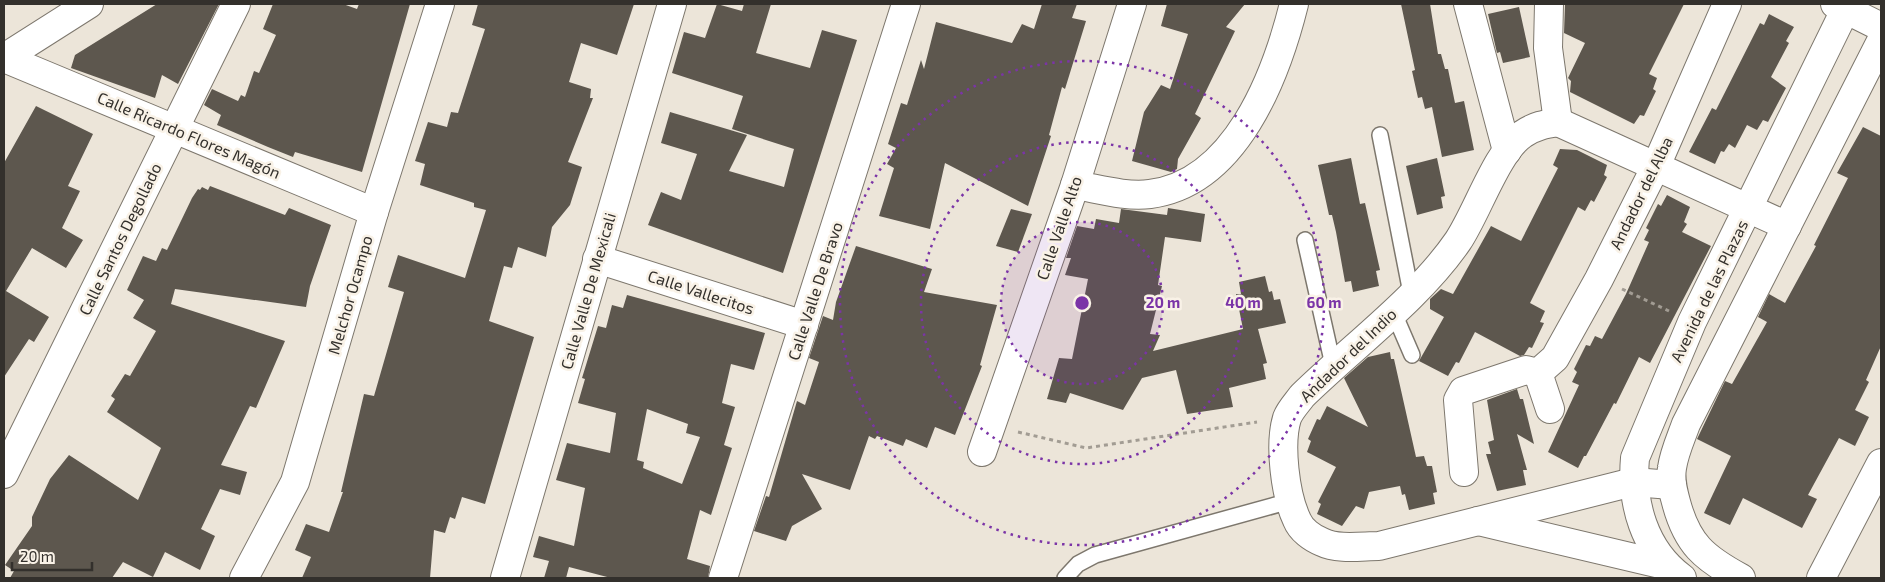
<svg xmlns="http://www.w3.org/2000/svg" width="1885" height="582" viewBox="0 0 1885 582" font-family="'Exo 2',sans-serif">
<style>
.building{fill:#5d574e;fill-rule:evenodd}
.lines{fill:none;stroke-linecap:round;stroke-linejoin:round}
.service-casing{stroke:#7d776d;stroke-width:18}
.minor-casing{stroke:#7d776d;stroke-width:30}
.tertiary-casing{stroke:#7d776d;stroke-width:30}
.path{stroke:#a29c93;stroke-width:3;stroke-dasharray:4 4;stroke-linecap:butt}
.service{stroke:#fff;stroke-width:15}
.minor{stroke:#fff;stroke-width:28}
.tertiary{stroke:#fff;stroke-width:28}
.ring{fill:none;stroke:#7b34a7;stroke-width:2.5;stroke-dasharray:2.5 5}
.labels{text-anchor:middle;stroke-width:5;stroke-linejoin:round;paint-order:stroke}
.street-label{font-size:16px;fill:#33302c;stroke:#f9f2e7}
.centre{fill:#7b34a7;stroke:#f9f2e7;stroke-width:2.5}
.ring-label{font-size:15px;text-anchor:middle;font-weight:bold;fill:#7b34a7;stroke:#f9f2e7;stroke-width:5;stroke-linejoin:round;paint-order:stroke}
</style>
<rect width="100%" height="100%" fill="#ece5d9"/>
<g class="building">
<path d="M157,4H219L178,84L162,75L155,98L71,68L75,55Z"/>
<path d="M273,4H343L357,9L359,4H410L362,172L295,152L293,157L268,147L217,125L221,115L204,105L212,89L238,101L241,95L245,97L254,71L259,73L276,35L263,29Z"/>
<path d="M478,4H634L617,55L581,43L569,82L591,89L590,98H593L568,162L582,167L570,205L552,227L546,257L518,247L512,268L504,266L489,321L534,337L485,504L462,497L455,519L450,517L445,533L434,530L430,578H302L311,557L295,550L306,524L329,532L343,492H341L364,394L374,396L404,292L388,287L398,255L465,278L486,210L474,207V203L420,185L425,164L415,161L428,122L447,127L451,112L458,113L485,29L472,25Z"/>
<path d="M717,4L742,11L744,4H771L756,53L810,68L822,30L857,40L783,273L648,225L661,192L681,200L697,154L661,143L670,112L747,135L729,171L784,187L794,149L732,129L743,96L672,73L684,32L705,38Z"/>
<path d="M1042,4H1077L1072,18L1086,21L1065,89L1062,87L1049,135L1051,136L1028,206L945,163L930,229L879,216L894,168L887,164L896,148L888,144L901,103L907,105L921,60L924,69L936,22L1012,43L1022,24L1034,29Z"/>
<path d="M1167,4H1245L1226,27L1235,31L1195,114L1201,118L1178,159L1177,169L1171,172L1132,161L1144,112L1161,85L1170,89L1188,34L1161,26Z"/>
<path d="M1401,4H1430L1438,54H1441L1445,69H1448L1455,103L1464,101L1474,150L1442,157L1432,107L1425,109L1422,97L1418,98L1412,71L1415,70Z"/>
<path d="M1565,4H1684L1649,74L1657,78L1653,89L1656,91L1644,116L1640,115L1634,124L1570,92L1571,81L1568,78L1585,43L1564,33Z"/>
<path d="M1519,7L1530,57L1503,63L1500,52L1497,53L1488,14Z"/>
<path d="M1769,14L1794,27L1786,41L1789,43L1771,77L1786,88L1768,122L1763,120L1757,130L1747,125L1735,148L1729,144L1724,152L1721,151L1715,164L1689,152L1712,108L1716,110L1760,23L1764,25Z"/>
<path d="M36,106L93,134L68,186L80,191L62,228L83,240L66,268L32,248L6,291L49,317L34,342L29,339L4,377V163Z"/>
<path d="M1863,127L1881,136V346L1866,380L1869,382L1855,410L1869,417L1855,446L1839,438L1808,495L1817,499L1802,528L1743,498L1730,525L1704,513L1731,456L1697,439L1725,381L1732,384L1767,322L1758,317L1769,294L1785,303L1816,246L1814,245L1848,178L1837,173Z"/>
<path d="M1560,149L1577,150L1607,165L1604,175L1607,177L1594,202L1591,200L1585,211L1578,207L1530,303L1545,311L1540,322L1544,323L1532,348L1529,347L1524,355L1520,356L1475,332L1459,363L1456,362L1448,376L1419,361L1444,317L1430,309V299L1441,289L1453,294L1491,226L1521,241L1558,168L1553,165Z"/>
<path d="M1351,158L1360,204L1365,203L1380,270L1376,271L1379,286L1353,292L1351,281L1345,282L1336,232L1332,215H1329L1318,165Z"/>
<path d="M1437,158L1445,196L1441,197L1443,208L1417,215L1406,166Z"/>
<path d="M210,186L285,215L289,208L331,225L310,286L306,307L175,289L171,304L285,341L256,408L250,406L221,465L247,472L240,495L220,489L201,529L215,536L200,570L165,552L153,577L123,562L112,578H10L14,571L5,565L32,526V517L50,479L69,455L138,500L161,448L107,412L115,399L111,396L125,374L130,376L156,331L133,318L144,300L127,290L143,256L156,261L162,248L167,250L192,198L198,189L200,190L202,187L208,190Z"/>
<path d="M1667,195L1690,207L1684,222L1687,224L1682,232L1711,246L1650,363L1639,357L1616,404L1614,403L1586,456H1584L1578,468L1548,452L1579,385L1572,382L1577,372L1574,369L1586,345L1590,346L1595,336L1602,339L1626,294L1649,242L1644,240L1649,230L1646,228L1658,204L1661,206Z"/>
<path d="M1168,208L1205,214L1201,242L1165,237L1158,285L1162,286L1150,334L1160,335L1153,351L1243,329L1236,294H1241L1239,282L1265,276L1269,292L1272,291L1274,300L1280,299L1286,323L1258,329L1267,363L1263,364L1266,379L1229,388L1233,407L1187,414L1176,370L1142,378L1123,410L1070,393L1066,403L1047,399L1059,358L1072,359L1088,279L1065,275L1071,258H1066L1077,226L1094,229L1096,219L1119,223L1121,209L1167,215Z"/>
<path d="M1011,209L1032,214L1018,252L996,246Z"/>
<path d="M856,246L932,269L924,292L997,305L980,365L982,366L955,435L935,427L927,448L906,439L903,446L877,436L875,439L869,436L850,490L802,474L822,509L792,526L786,541L754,531L766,496L769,497L797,401L805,405L819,362L809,358L823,316L833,320L836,302Z"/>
<path d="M627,295L765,333L754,370L731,364L722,403L735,407L724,445L732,448L711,515L700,510L687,559L710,566L708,578H611L569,567L566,578H544L549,561L533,557L539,536L574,546L585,488L556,480L567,443L610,453L616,413L578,403L585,379L582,378L598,326L606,328L612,305L623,308ZM647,409L688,424L686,433L700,437L682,484L643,468L644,462L637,460Z"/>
<path d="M1390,352L1391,359H1394L1416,457L1424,456L1427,466H1432L1437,492L1433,493L1435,504L1409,510L1405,494L1402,495L1400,486L1369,492L1364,509L1356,506L1342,526L1317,514L1321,504L1318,502L1336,467L1307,452L1311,441L1308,439L1317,419L1320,420L1327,406L1368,427L1344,378L1368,357Z"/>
<path d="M1517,389L1520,399H1523L1534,444L1517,434L1527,470H1523L1526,485L1497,491L1486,454H1491L1488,442L1494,440L1487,400Z"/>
</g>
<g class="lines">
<g class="service-casing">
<g id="service">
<path d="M1380,135L1411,293"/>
<path d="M1305,240L1333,365"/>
<path d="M1393,311L1412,355"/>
<path d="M1065,578L1078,564L1095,555L1290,501"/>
</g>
</g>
<g class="minor-casing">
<g id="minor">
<path d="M1468,4L1507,151"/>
<path d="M1549,4L1548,48L1558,122"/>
<path d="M1835,4L1881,27"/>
<path d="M4,58L374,212"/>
<path d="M1558,122C1546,124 1534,126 1523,134C1497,151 1477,213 1458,241C1419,298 1352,347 1302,396C1297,403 1290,410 1287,418C1279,444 1285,495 1297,520C1301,530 1312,538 1322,542C1338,550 1362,546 1379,546L1633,482L1672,485"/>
<path d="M1558,122L1787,226"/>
<path d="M1075,185C1099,189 1125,197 1150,194C1236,183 1276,76 1294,4"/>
<path d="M597,259L804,325"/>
<path d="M1538,373L1550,409"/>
<path d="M982,452L1075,185L1132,4"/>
<path d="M1464,472L1458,400L1463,391L1526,370L1538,373L1555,358L1599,279L1656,166L1727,4"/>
<path d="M4,474L236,4"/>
<path d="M1478,521L1664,565"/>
<path d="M244,578L295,482L374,212L440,4"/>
<path d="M505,578L672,4"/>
<path d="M723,578L906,4"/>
<path d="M1821,578L1881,463"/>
</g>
</g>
<g class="tertiary-casing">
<g id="tertiary">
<path d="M4,58L89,4"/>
<path d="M1682,578C1644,550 1631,503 1635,458L1692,322L1848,4"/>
<path d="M1741,578C1704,558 1687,544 1676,502C1673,491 1670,480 1672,468C1674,453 1681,438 1686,424L1881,41"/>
</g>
</g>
<g class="path">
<path d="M1622,289L1669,311"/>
<path d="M1018,432L1086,448L1257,422"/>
</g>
<use href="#service" class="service"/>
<use href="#minor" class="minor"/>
<use href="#tertiary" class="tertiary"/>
</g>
<circle cx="1082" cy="303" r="81" fill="#7b34a7" fill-opacity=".12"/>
<g class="ring">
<circle cx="1082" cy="303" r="81"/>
<circle cx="1082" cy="303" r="161"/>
<circle cx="1082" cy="303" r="242"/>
</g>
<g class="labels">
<g class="street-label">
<text transform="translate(189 135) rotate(23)" y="6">Calle Ricardo Flores Magón</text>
<text transform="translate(1641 193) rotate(-64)" y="6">Andador del Alba</text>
<text transform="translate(1059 228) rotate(-71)" y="6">Calle Valle Alto</text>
<text transform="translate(120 239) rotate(-64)" y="6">Calle Santos Degollado</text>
<text transform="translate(588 291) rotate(-74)" y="6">Calle Valle De Mexicali</text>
<text transform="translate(815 291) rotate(-72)" y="6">Calle Valle De Bravo</text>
<text transform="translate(1709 291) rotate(-64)" y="6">Avenida de las Plazas</text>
<text transform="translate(701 292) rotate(18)" y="6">Calle Vallecitos</text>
<text transform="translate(350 295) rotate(-74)" y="6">Melchor Ocampo</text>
<text transform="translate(1348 355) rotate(-44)" y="6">Andador del Indio</text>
</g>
</g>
<circle cx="1082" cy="303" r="8" class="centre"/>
<g class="ring-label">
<text x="1163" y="308">20 m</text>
<text x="1243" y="308">40 m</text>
<text x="1324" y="308">60 m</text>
</g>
<rect width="1885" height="582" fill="none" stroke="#33302c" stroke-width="10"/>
<path d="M12 562v8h80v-8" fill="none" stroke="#33302c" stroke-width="2.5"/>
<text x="20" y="562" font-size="15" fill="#33302c" stroke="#f9f2e7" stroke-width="4" paint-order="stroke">20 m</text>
</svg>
